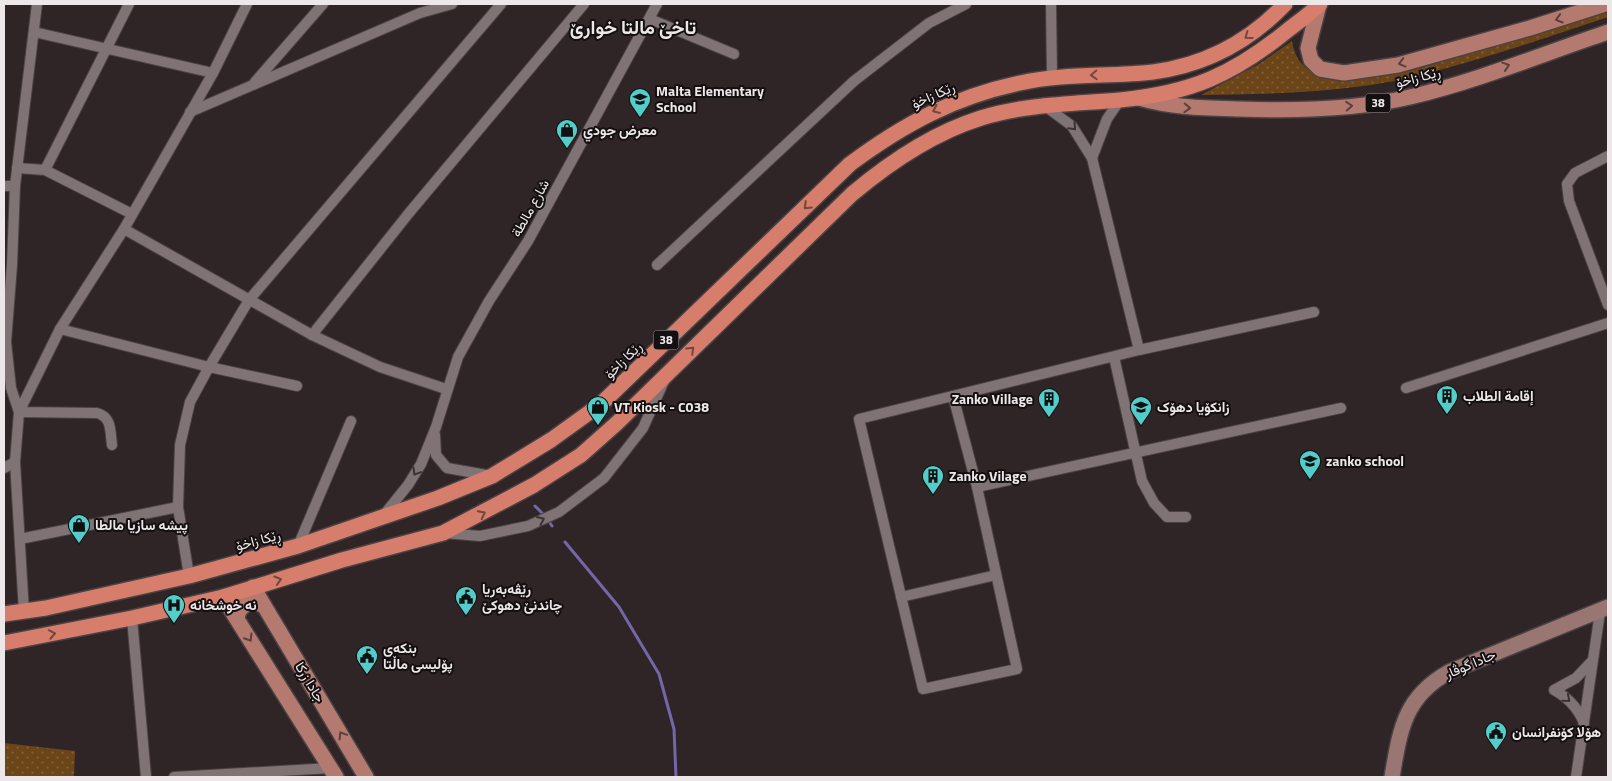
<svg xmlns="http://www.w3.org/2000/svg" width="1612" height="781" viewBox="0 0 1612 781" font-family="'Titillium Web',Vazirmatn,sans-serif">
<style>
.garden{fill:url(#garden-dots)}
.lines{fill:none;stroke-linecap:round;stroke-linejoin:round}
.stream{stroke:#7566aa;stroke-width:3}
.street-casing{stroke:#4b4244;stroke-width:12}
.secondary-casing{stroke:#4b4244;stroke-width:18}
.primary-casing{stroke:#4b4244;stroke-width:18}
.highway-casing{stroke:#4b4244;stroke-width:18}
.street{stroke:#807376;stroke-width:10}
.secondary{stroke:#9a7673;stroke-width:15}
.primary{stroke:#b47a6f;stroke-width:15}
.highway{stroke:#d67e6b;stroke-width:15}
.oneway{stroke:#5c3f3b}
.oneway2{stroke:#75463e}
.oneway3{stroke:#3a3234}
.labels{text-anchor:middle;stroke-width:4;stroke-linejoin:round;paint-order:stroke}
.shield{fill:#140f10;stroke:#ada6a8;stroke-width:1}
.shield-label{font-size:12px;font-weight:bold;fill:#eee7e9}
.street-label{font-size:14px;fill:#eee7e9;stroke:#140f10}
.poi-label{font-size:14px;font-weight:bold;fill:#eee7e9;stroke:#140f10;text-anchor:start}
.district-label{font-size:19px;font-weight:bold;fill:#eee7e9;stroke:#140f10}
</style>
<defs>
<pattern id="garden-dots" width="8" height="8" patternUnits="userSpaceOnUse" patternTransform="scale(1.25)"><rect width="8" height="8" fill="#6b4517"/><path d="M2 2h.1M6 6h.1" fill="none" stroke="#806039" stroke-width="1.8" stroke-linecap="round"/></pattern>
</defs>
<rect width="100%" height="100%" fill="#2f2527"/>
<g class="garden">
<path d="M1608,6V17C1542,39 1476,62 1408,78C1341,93 1270,94 1201,95L1259,64L1292,41C1295,60 1304,69 1322,77Z"/>
<path d="M4,743L75,751L74,777H4Z"/>
</g>
<g class="lines">
<g class="stream">
<path d="M535,506L542,513"/>
<path d="M550,523L552,526"/>
<path d="M565,542L619,607L659,674L674,729L676,777"/>
</g>
<g class="street-casing">
<g id="street">
<path d="M37,4L15,186L12,265L6,342L11,388L19,412L97,413C112,417 110,431 112,445"/>
<path d="M1051,4L1052,77"/>
<path d="M650,19L734,54"/>
<path d="M34,32L213,73"/>
<path d="M255,82L323,4"/>
<path d="M1045,106L1072,126L1092,158L1139,350L859,419L923,689L1017,669L977,487L1341,408"/>
<path d="M190,112L420,13L452,4"/>
<path d="M1608,156L1575,173L1567,184L1569,201L1608,305"/>
<path d="M1092,158L1107,119L1120,100"/>
<path d="M17,168L45,170L132,214"/>
<path d="M45,170L129,4"/>
<path d="M4,186H15"/>
<path d="M124,229L312,335L380,367L446,389"/>
<path d="M657,265L854,81L929,23L966,4"/>
<path d="M60,329L209,367L297,386"/>
<path d="M312,335L409,213L584,4"/>
<path d="M1139,350L1314,312"/>
<path d="M1114,357L1142,481L1154,503L1167,517H1186"/>
<path d="M1406,388L1608,323"/>
<path d="M953,396L977,487"/>
<path d="M435,435L436,455L447,468L492,476"/>
<path d="M4,468L15,462"/>
<path d="M383,516L408,485L421,464L436,427L458,357L489,301L528,241L657,4"/>
<path d="M444,533L480,536L528,526L559,512L604,478L643,428L665,379"/>
<path d="M20,539L178,507"/>
<path d="M298,546L351,421"/>
<path d="M189,576L178,507L180,445L190,402L209,367L249,300L501,4"/>
<path d="M901,597L996,575"/>
<path d="M24,612L15,462L19,412L60,329L124,229L213,73L247,4"/>
<path d="M132,618L146,777"/>
<path d="M1584,723C1578,708 1569,698 1554,690L1576,678L1592,661"/>
<path d="M174,777L331,768"/>
<path d="M1576,777L1600,612"/>
</g>
</g>
<g class="secondary-casing">
<path id="secondary" d="M1392,777C1400,730 1404,697 1449,672L1608,607"/>
</g>
<g class="primary-casing">
<g id="primary">
<path d="M1319,5L1308,48L1311,60L1320,69L1344,73L1398,65L1530,28L1605,4"/>
<path d="M1139,98C1174,108 1204,108 1240,109C1296,111 1355,110 1410,97C1477,81 1543,54 1608,32"/>
<path d="M253,587L366,777"/>
<path d="M223,597L336,777"/>
<path d="M237,618C239,604 252,599 264,606"/>
</g>
</g>
<g class="highway-casing">
<g id="highway">
<path d="M4,614L46,608L189,576L298,546L438,498L492,476L551,440L601,404L850,164C904,124 954,97 1020,83C1064,73 1109,77 1153,72C1205,65 1249,42 1285,4"/>
<path d="M4,643L132,618L223,597L342,560L443,533L534,485L581,455L617,423L852,194C890,162 933,133 981,118C1026,104 1074,104 1120,100C1191,93 1233,75 1288,30C1298,22 1310,14 1320,4"/>
</g>
</g>
<use href="#street" class="street"/>
<use href="#secondary" class="secondary"/>
<use href="#primary" class="primary"/>
<use href="#highway" class="highway"/>
</g>
<defs><path id="oneway-chevron" d="M-2-3.5L2.5 0L-2 3.5" fill="none" stroke-width="1.6" stroke-linecap="round" stroke-linejoin="round" transform="scale(1.25)"/></defs>
<g class="oneway">
<use href="#oneway-chevron" transform="translate(1559 19) rotate(163)"/>
<use href="#oneway-chevron" transform="translate(1402 63) rotate(165)"/>
<use href="#oneway-chevron" transform="translate(1506 66) rotate(-18)"/>
<use href="#oneway-chevron" transform="translate(1349 106) rotate(-4)"/>
<use href="#oneway-chevron" transform="translate(1187 108) rotate(2)"/>
<use href="#oneway-chevron" transform="translate(249 638) rotate(58)"/>
<use href="#oneway-chevron" transform="translate(342 735) rotate(-121)"/>
</g>
<g class="oneway2">
<use href="#oneway-chevron" transform="translate(1248 36) rotate(144)"/>
<use href="#oneway-chevron" transform="translate(1094 75) rotate(177)"/>
<use href="#oneway-chevron" transform="translate(936 110) rotate(156)"/>
<use href="#oneway-chevron" transform="translate(807 206) rotate(136)"/>
<use href="#oneway-chevron" transform="translate(691 350) rotate(-44)"/>
<use href="#oneway-chevron" transform="translate(482 514) rotate(-27)"/>
<use href="#oneway-chevron" transform="translate(278 580) rotate(-17)"/>
<use href="#oneway-chevron" transform="translate(52 634) rotate(-11)"/>
</g>
<g class="oneway3">
<use href="#oneway-chevron" transform="translate(1073 127) rotate(47)"/>
<use href="#oneway-chevron" transform="translate(416 472) rotate(121)"/>
<use href="#oneway-chevron" transform="translate(541 520) rotate(-24)"/>
<use href="#oneway-chevron" transform="translate(1567 699) rotate(40)"/>
</g>
<defs>
<g id="school-pin" transform="scale(1.125)"><path d="M0 17L-7.5 6A9.5 9.5 0 1 1 7.5 6Z" fill="#53cdca" stroke="#140f10"/><path d="M0-5L7-2L0 1L-7-2ZM-4 1L0 2.5L4 1V4Q0 6-4 4Z" fill="#111"/></g>
<g id="shop-pin" transform="scale(1.125)"><path d="M0 17L-7.5 6A9.5 9.5 0 1 1 7.5 6Z" fill="#53cdca" stroke="#140f10"/><path d="M-5-2.5h2.3a2.7 3.5 0 0 1 5.4 0H5L5.5 6h-11ZM-1.5-2.5h3a1.5 2.3 0 0 0-3 0Z" fill="#111"/></g>
<g id="building-pin" transform="scale(1.125)"><path d="M0 17L-7.5 6A9.5 9.5 0 1 1 7.5 6Z" fill="#53cdca" stroke="#140f10"/><path d="M-4-6H4V6H1V3H-1V6H-4ZM-2.5-4.3h1.7v1.8h-1.7ZM.8-4.3h1.7v1.8H.8ZM-2.5-1h1.7V.8h-1.7ZM.8-1h1.7V.8H.8Z" fill="#111"/></g>
<g id="university-pin" transform="scale(1.125)"><path d="M0 17L-7.5 6A9.5 9.5 0 1 1 7.5 6Z" fill="#53cdca" stroke="#140f10"/><path d="M0-5L7-2L0 1L-7-2ZM-4 1L0 2.5L4 1V4Q0 6-4 4Z" fill="#111"/></g>
<g id="civic-pin" transform="scale(1.125)"><path d="M0 17L-7.5 6A9.5 9.5 0 1 1 7.5 6Z" fill="#53cdca" stroke="#140f10"/><path d="M-.6-6.5H3V-4.5H.6V-3L4-1V1h2V6H-6V1h2V-1L-.6-3ZM-1.2 2.5V6h2.4V2.5Z" fill="#111"/></g>
<g id="hospital-pin" transform="scale(1.125)"><path d="M0 17L-7.5 6A9.5 9.5 0 1 1 7.5 6Z" fill="#53cdca" stroke="#140f10"/><path d="M-5-5h3v3.5h4V-5h3V5h-3V1.5h-4V5h-3Z" fill="#111"/></g>
</defs>
<g fill-rule="evenodd">
<use href="#school-pin" x="640" y="99"/>
<use href="#shop-pin" x="567" y="130"/>
<use href="#building-pin" x="1447" y="396"/>
<use href="#building-pin" x="1049" y="399"/>
<use href="#shop-pin" x="598" y="407"/>
<use href="#university-pin" x="1141" y="407"/>
<use href="#school-pin" x="1310" y="461"/>
<use href="#building-pin" x="933" y="476"/>
<use href="#shop-pin" x="79" y="525"/>
<use href="#civic-pin" x="466" y="597"/>
<use href="#hospital-pin" x="174" y="605"/>
<use href="#civic-pin" x="367" y="656"/>
<use href="#civic-pin" x="1496" y="732"/>
</g>
<g class="labels">
<g class="shield">
<rect x="1365.5" y="93.5" width="25" height="19" rx="4"/>
<rect x="653.5" y="330.5" width="25" height="19" rx="4"/>
</g>
<g class="shield-label">
<text x="1378" y="107">38</text>
<text x="666" y="344">38</text>
</g>
<g class="street-label">
<text transform="translate(1418 77) rotate(-15)" y="5">ڕێکا زاخۆ</text>
<text transform="translate(933 95) rotate(-24)" y="5">ڕێکا زاخۆ</text>
<text transform="translate(530 208) rotate(-61)" y="5">شارع مالطة</text>
<text transform="translate(623 360) rotate(-44)" y="5">ڕێکا زاخۆ</text>
<text transform="translate(258 540) rotate(-15)" y="5">ڕێکا زاخۆ</text>
<text transform="translate(1470 664) rotate(-23)" y="5">جادا گوڤار</text>
<text transform="translate(310 682) rotate(59)" y="5">جادا زرکا</text>
</g>
<g class="poi-label">
<text x="656" y="96">Malta Elementary<tspan x="656" dy="16">School</tspan></text>
<text x="583" y="135">معرض جودي</text>
<text x="1463" y="401">إقامة الطلاب</text>
<text x="1033" y="404" text-anchor="end">Zanko Village</text>
<text x="614" y="412">VT Kiosk - C038</text>
<text x="1157" y="412">زانکۆیا دهۆک</text>
<text x="1326" y="466">zanko school</text>
<text x="949" y="481">Zanko Vilage</text>
<text x="95" y="530">پيشه سازيا مالطا</text>
<text x="482" y="594">رێڤەبەریا<tspan x="482" dy="16">چاندنێ دهوکێ</tspan></text>
<text x="190" y="610">نه خوشخانه</text>
<text x="383" y="653">بنکەی<tspan x="383" dy="16">پۆلیسی ماڵتا</tspan></text>
<text x="1512" y="737">هۆلا كۆنفرانسان</text>
</g>
<g class="district-label">
<text x="633" y="34">تاخێ مالتا خوارێ</text>
</g>
</g>
<rect width="1612" height="781" fill="none" stroke="#eee7e9" stroke-width="10"/>
</svg>
